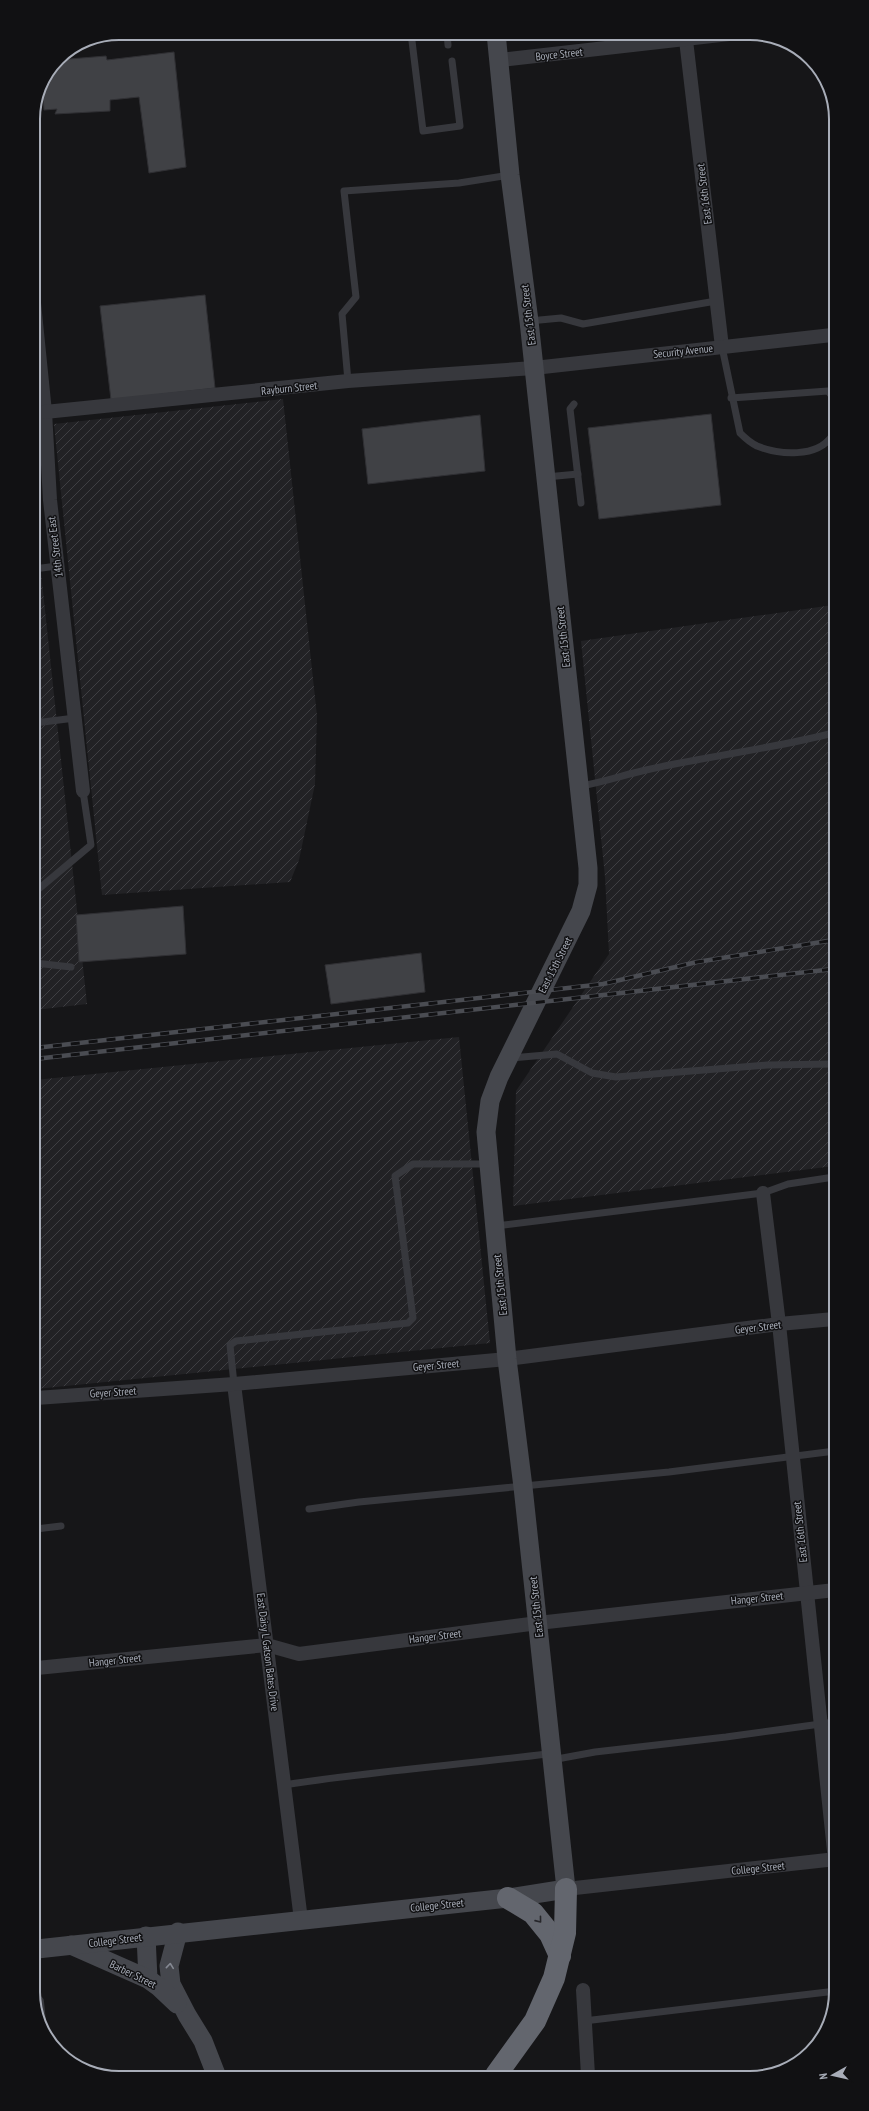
<svg xmlns="http://www.w3.org/2000/svg" width="869" height="2111" viewBox="0 0 869 2111" font-family="'PT Sans Narrow',sans-serif">
<style>
.industrial{fill:url(#industrial-furrows)}
.building{fill:#404145;stroke:#303034}
.lines{fill:none;stroke-linecap:round;stroke-linejoin:round}
.lane{stroke:#37383d;stroke-width:7}
.street{stroke:#37383d;stroke-width:14}
.secondary{stroke:#45474d;stroke-width:19}
.highway{stroke:#63666e;stroke-width:22}
.rail-casing{stroke:#4a4c52;stroke-width:4.5}
.rail{stroke:#111113;stroke-width:3;stroke-dasharray:9;stroke-linecap:butt}
.oneway{stroke:#26262a}
.oneway2{stroke:#858993}
.labels{text-anchor:middle;stroke-width:3;stroke-linejoin:round;paint-order:stroke}
.street-label{font-size:11px;fill:#a8adb8;stroke:#111113}
.rim{fill:none;stroke:#a8adb8;stroke-width:2}
</style>
<defs>
<pattern id="industrial-furrows" width="10" height="10" patternUnits="userSpaceOnUse"><rect width="10" height="10" fill="#222225"/><path d="M-1 1l2-2M0 10L10 0M9 11l2-2" fill="none" stroke="#3f3f43"/></pattern>
</defs>
<rect width="100%" height="100%" fill="#161618"/>
<g class="industrial">
<path d="M283,399L317,716L315,784L299,860L290,882L102,895L54,424Z"/>
<path d="M34,507L87,1004L35,1010Z"/>
<path d="M833,605L834,1166L513,1206L516,1091L609,954L605,877L581,641Z"/>
<path d="M459,1037L490,1343L36,1389L35,1080Z"/>
</g>
<g class="building">
<path d="M174,52L186,167L149,173L139,97L110,100V111L55,114L57,109L44,110L42,83L57,60L106,56L107,60Z"/>
<path d="M205,295L215,388L111,400L100,306Z"/>
<path d="M711,414L721,505L599,519L588,428Z"/>
<path d="M480,415L485,471L368,484L362,429Z"/>
<path d="M183,906L186,954L79,962L76,915Z"/>
<path d="M421,953L425,992L331,1004L325,965Z"/>
</g>
<g class="lines">
<g class="lane">
<path d="M411,33L423,131L460,126L452,61"/>
<path d="M447,33L448,45"/>
<path d="M529,321L561,318L583,324L716,301"/>
<path d="M722,347L740,433C745,438 751,443 757,446C779,455 817,458 832,436"/>
<path d="M348,381L342,314L356,297L344,191L459,183L510,175"/>
<path d="M731,398L828,391L832,396"/>
<path d="M574,404L570,409L581,503"/>
<path d="M546,477L578,474"/>
<path d="M34,569L57,566"/>
<path d="M35,723L75,718"/>
<path d="M581,786C603,782 624,775 646,770C708,756 771,749 833,733"/>
<path d="M35,892L91,845L83,791"/>
<path d="M35,963L71,967"/>
<path d="M511,1058L557,1054L592,1073L616,1077L767,1065L834,1064"/>
<path d="M496,1226L763,1193L788,1184L834,1177"/>
<path d="M234,1384L230,1345L236,1341L408,1323L413,1318L395,1176L413,1164H487"/>
<path d="M309,1509L359,1502L669,1472L835,1451"/>
<path d="M36,1529L61,1526"/>
<path d="M284,1785C372,1771 459,1765 547,1754L557,1759L595,1752L726,1737L835,1722"/>
<path d="M584,2021L836,1991"/>
</g>
<g class="street">
<path d="M686,40L722,347"/>
<path d="M500,60L738,33"/>
<path d="M34,303L45,412L50,500L83,791"/>
<path d="M45,412L348,381L534,368L832,335"/>
<path d="M763,1193L779,1324L836,1870"/>
<path d="M234,1384L301,1920"/>
<path d="M36,1398L234,1384L507,1359L779,1324L834,1319"/>
<path d="M37,1668L267,1645L299,1654L538,1623L835,1590"/>
<path d="M566,1889L836,1859"/>
<path d="M583,1990L588,2075"/>
<path d="M37,2002L39,2022"/>
</g>
<g class="secondary">
<path d="M178,1932L169,1966L171,1984L187,2015L203,2041L217,2077"/>
<path d="M146,1936L148,1979"/>
<path d="M71,1945L148,1979L159,1987L177,2004"/>
<path d="M37,1949L508,1898L566,1889L523,1487L507,1359L486,1132L490,1101L499,1077L581,911L588,885V868L529,321L510,175L496,33"/>
</g>
<g class="highway">
<path d="M508,1898L533,1913L550,1934L560,1956"/>
<path d="M496,2075L535,2021L554,1978L565,1933L566,1889"/>
</g>
<g class="rail-casing">
<g id="rail">
<path d="M35,1048L603,984L697,962L834,940"/>
<path d="M35,1059L834,969"/>
</g>
</g>
<use href="#rail" class="rail"/>
</g>
<defs><path id="oneway-chevron" d="M-2-3.5L2.5 0L-2 3.5" fill="none" stroke-width="1.6" stroke-linecap="round" stroke-linejoin="round"/></defs>
<use class="oneway" href="#oneway-chevron" transform="translate(539 1920) rotate(51)"/>
<use class="oneway2" href="#oneway-chevron" transform="translate(170 1966) rotate(-84)"/>
<g class="labels">
<g class="street-label">
<text transform="translate(559 54) rotate(-6)" y="4">Boyce Street</text>
<text transform="translate(704 194) rotate(-97)" y="4">East 16th Street</text>
<text transform="translate(528 315) rotate(-97)" y="4">East 15th Street</text>
<text transform="translate(683 351) rotate(-6)" y="4">Security Avenue</text>
<text transform="translate(289 388) rotate(-6)" y="4">Rayburn Street</text>
<text transform="translate(55 547) rotate(-97)" y="4">14th Street East</text>
<text transform="translate(563 637) rotate(-96)" y="4">East 15th Street</text>
<text transform="translate(555 965) rotate(-63)" y="4">East 15th Street</text>
<text transform="translate(500 1285) rotate(-96)" y="4">East 15th Street</text>
<text transform="translate(758 1327) rotate(-7)" y="4">Geyer Street</text>
<text transform="translate(436 1365) rotate(-5)" y="4">Geyer Street</text>
<text transform="translate(113 1392) rotate(-4)" y="4">Geyer Street</text>
<text transform="translate(800 1532) rotate(-96)" y="4">East 16th Street</text>
<text transform="translate(757 1598) rotate(-6)" y="4">Hanger Street</text>
<text transform="translate(536 1607) rotate(-96)" y="4">East 15th Street</text>
<text transform="translate(435 1636) rotate(-7)" y="4">Hanger Street</text>
<text transform="translate(268 1652) rotate(83)" y="4">East Daisy L Gatson Bates Drive</text>
<text transform="translate(115 1660) rotate(-6)" y="4">Hanger Street</text>
<text transform="translate(758 1868) rotate(-6)" y="4">College Street</text>
<text transform="translate(437 1905) rotate(-6)" y="4">College Street</text>
<text transform="translate(115 1940) rotate(-7)" y="4">College Street</text>
<text transform="translate(133 1974) rotate(26)" y="4">Barber Street</text>
</g>
</g>
<path d="M0 0H869V2111H0ZM119 40H750A79 79 0 0 1 829 119V1992A79 79 0 0 1 750 2071H119A79 79 0 0 1 40 1992V119A79 79 0 0 1 119 40Z" fill="#111113" fill-rule="evenodd"/>
<path class="rim" d="M119 40H750A79 79 0 0 1 829 119V1992A79 79 0 0 1 750 2071H119A79 79 0 0 1 40 1992V119A79 79 0 0 1 119 40Z"/>
<g transform="translate(833 2075) rotate(262)" stroke="#111113" stroke-width="3" paint-order="stroke">
<path d="M0-3L7 15L0 10L-7 15Z" fill="#a8adb8"/>
<text y="-6" font-size="11" font-weight="bold" text-anchor="middle" fill="#a8adb8">N</text>
</g>
</svg>
